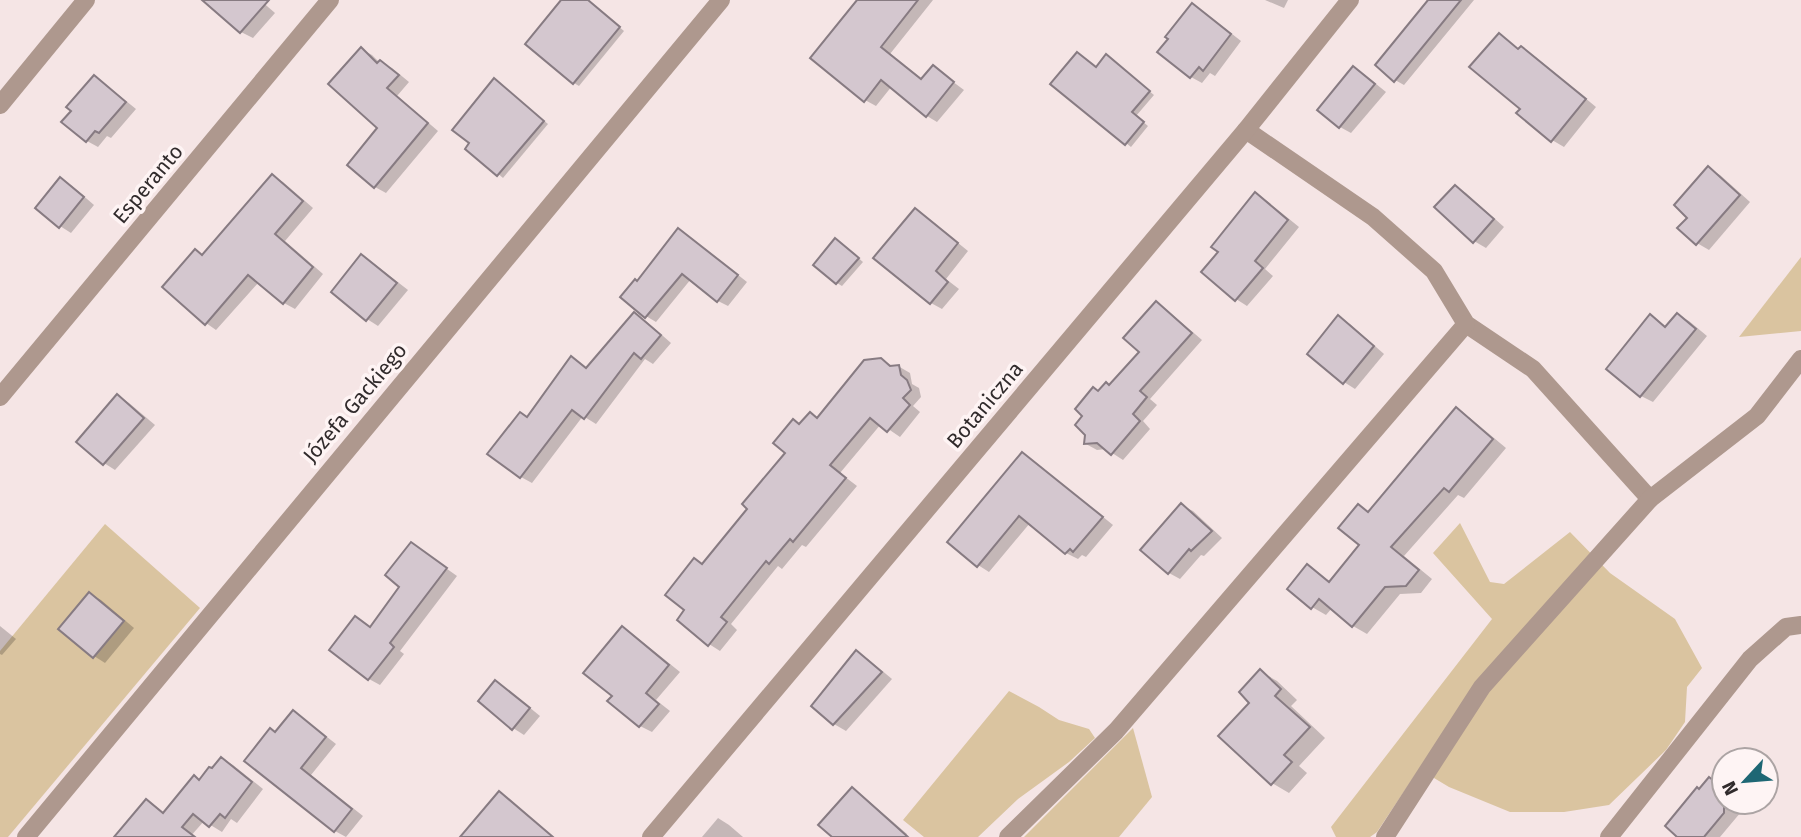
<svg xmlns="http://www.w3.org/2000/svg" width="1801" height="837" viewBox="0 0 1801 837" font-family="'Fira Sans',sans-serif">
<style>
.green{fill:#dac4a0}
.shadow{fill:#0003}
.building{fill:#d4c7cf;stroke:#877b82;stroke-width:2}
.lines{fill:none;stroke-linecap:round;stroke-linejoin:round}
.minor{stroke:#ae988e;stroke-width:18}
.labels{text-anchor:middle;stroke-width:7;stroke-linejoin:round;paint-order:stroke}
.street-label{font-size:21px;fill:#312b2c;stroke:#fef4f4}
</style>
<rect width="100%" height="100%" fill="#f5e5e5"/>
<g class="green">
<path d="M1801,257V331L1739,337Z"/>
<path d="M1460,523L1490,582L1504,584L1570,532L1610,573L1675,619L1702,668L1687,687L1685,722L1666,750L1609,805L1564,812H1510L1449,787L1419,769L1377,832L1370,837H1336L1331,827L1492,619L1433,553Z"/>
<path d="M105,524L200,608L8,837H0V651Z"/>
<path d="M1009,691L1039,707L1059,720L1089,729L1095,738L1069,762L1018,799L978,837H924L903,820Z"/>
<path d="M1133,728L1152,797L1119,837H1024Z"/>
</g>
<g class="shadow">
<path d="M209,0H260L275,13L253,38L241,32L207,2Z"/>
<path d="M563,0H587L624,31L579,86L574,83Z"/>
<path d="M858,0H933L890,54L923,80L933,67L964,90L937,122L927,116L892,86L876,106L865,100L813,58Z"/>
<path d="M1265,0H1288L1284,8Z"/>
<path d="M1426,0H1474L1404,85L1395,80L1429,2Z"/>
<path d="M1193,5L1204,12L1241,41L1215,76L1210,73L1202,83L1191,77Z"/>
<path d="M1499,35L1520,50L1521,49L1533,55L1596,107L1564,147L1552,140L1522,108Z"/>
<path d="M361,49L372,55L380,63L392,68L409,82L397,96L438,131L386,193L375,187L380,127Z"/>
<path d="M1111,60L1154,95L1136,116L1148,126L1131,147L1053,84L1097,68Z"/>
<path d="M1354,68L1365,75L1386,92L1351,133L1340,127L1319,110Z"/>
<path d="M94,77L105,84L136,109L111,138L107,136L98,147L87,141Z"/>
<path d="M499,84L548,124L503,178L468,148Z"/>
<path d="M1708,169L1720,175L1750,202L1709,250L1697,243L1690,218Z"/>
<path d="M272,176L283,182L313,208L285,241L323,274L295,309L284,303L259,282L216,330L206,323L195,251L204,256Z"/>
<path d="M61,179L72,186L94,205L71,233L60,226Z"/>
<path d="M1455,187L1466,193L1504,227L1486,248L1474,241L1437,207Z"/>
<path d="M1255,195L1267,201L1299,227L1265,269L1273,276L1247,306L1236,299L1221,252Z"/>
<path d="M915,210L926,217L968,251L946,279L959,289L942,309L931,303L875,258Z"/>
<path d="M679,230L689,236L747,282L728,306L718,301L691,279L656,322L646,316L638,283Z"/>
<path d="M841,243L863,262L842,286L837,283Z"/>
<path d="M362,257L373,263L408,290L378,326L367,319Z"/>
<path d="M1156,304L1167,310L1202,340L1150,399L1157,405L1143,421L1150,429L1123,460L1106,449L1097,450L1086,444L1099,392L1110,387L1142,351Z"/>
<path d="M634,314L646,321L671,343L653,364L645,359L596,424L583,416L532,483L521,477L528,418L571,358L588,369Z"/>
<path d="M1678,315L1689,321L1707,336L1653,402L1641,396L1608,368L1650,317L1667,328Z"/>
<path d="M1338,318L1350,324L1384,354L1355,389L1344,382Z"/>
<path d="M881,359L894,367L898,366L910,373L912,384L919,388L921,397L913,406L920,412L900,437L881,424L840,473L857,486L806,547L802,545L782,569L778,566L731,624L737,630L720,651L709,644L687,610L703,565L750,509L787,453L801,426L818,419Z"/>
<path d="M118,396L129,403L155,425L115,470L104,463Z"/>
<path d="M1456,410L1470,418L1506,448L1464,498L1458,495L1404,556L1432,579L1421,593L1400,594L1367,634L1353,626L1332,608L1326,615L1312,607L1307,567L1331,582L1361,545L1358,506L1370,513Z"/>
<path d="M1023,454L1034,461L1113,525L1086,557L1082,555L1078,559L1066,553L1030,523L989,572L978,565Z"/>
<path d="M1181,505L1193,511L1222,538L1204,556L1201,555L1180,579L1169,573Z"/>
<path d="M412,544L457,576L400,651L404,654L380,685L369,679L371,628L402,586Z"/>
<path d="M90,594L101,600L134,628L105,663L94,656Z"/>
<path d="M0,626L16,639L2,655L0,654Z"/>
<path d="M622,628L634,635L680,672L656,700L670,711L652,732L640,726L610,700L614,696Z"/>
<path d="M857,652L868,659L892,679L846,731L834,724L813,706Z"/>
<path d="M1260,671L1277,681L1297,700L1291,706L1325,738L1299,766L1307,773L1289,793L1272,783L1252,702Z"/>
<path d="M495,683L507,689L540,716L524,735L513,728Z"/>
<path d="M293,712L304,719L336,744L311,775L363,816L346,837L335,831L276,733Z"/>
<path d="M222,759L233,765L263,789L237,823L231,819L222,832L204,821L190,837H128L146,801L165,814Z"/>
<path d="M1710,779L1724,788V802H1741L1746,806L1720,837H1680Z"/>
<path d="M852,789L863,796L907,834L905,837H835Z"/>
<path d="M718,818L729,825L743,837H702Z"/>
</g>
<g class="building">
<path d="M202,0H269L240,33Z"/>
<path d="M561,0H588L620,27L573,84L525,44Z"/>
<path d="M857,0H918L881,47L921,79L933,65L954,82L926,117L881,80L864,102L810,58Z"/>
<path d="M1428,0H1461L1394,82L1375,65Z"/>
<path d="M1192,3L1231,34L1203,71L1199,67L1190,78L1157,52L1168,39L1165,37Z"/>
<path d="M1499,33L1518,49L1521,46L1586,99L1551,142L1516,113L1520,109L1469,67Z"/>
<path d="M361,47L377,63L380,60L399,75L387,88L428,123L374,188L347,165L377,128L328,84Z"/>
<path d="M1077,52L1096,67L1106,54L1150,91L1132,112L1144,122L1125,145L1050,84Z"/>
<path d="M1353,66L1375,84L1339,128L1317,110Z"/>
<path d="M94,75L126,102L99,133L95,131L86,142L61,122L71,111L66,107Z"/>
<path d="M494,78L544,121L497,176L465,149L469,143L452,130Z"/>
<path d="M1708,166L1740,195L1696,245L1677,228L1687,218L1674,205Z"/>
<path d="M272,174L303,201L275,234L313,267L283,304L248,275L205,325L162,287L195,249L202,255Z"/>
<path d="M60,177L84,197L59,228L35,208Z"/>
<path d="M1455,185L1494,219L1473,243L1434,207Z"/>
<path d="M1255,192L1288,220L1255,261L1263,268L1235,301L1201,272L1218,252L1211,247Z"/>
<path d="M915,208L958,243L936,271L948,282L930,304L873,258Z"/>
<path d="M678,228L738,275L717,302L682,274L645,318L620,297L635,279L637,281Z"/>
<path d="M835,238L859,258L836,284L813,265Z"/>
<path d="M361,254L397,283L366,321L331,292Z"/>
<path d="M1156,301L1192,333L1140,391L1147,397L1133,414L1140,421L1111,455L1097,443L1084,444L1085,435L1075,425L1082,416L1075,409L1093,387L1098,391L1106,382L1109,385L1139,352L1123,338Z"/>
<path d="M634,312L661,335L641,359L634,353L584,419L572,410L520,478L487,454L520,412L527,417L571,356L586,368Z"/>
<path d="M1677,313L1696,329L1640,397L1606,369L1650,314L1665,327Z"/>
<path d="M1338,315L1374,346L1343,384L1307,354Z"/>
<path d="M881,358L890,366L899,365L901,375L907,380L911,390L903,398L910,405L887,432L870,418L830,465L846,478L793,542L790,539L769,564L766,561L721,617L727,622L708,646L677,620L684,610L665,595L694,558L702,564L747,509L742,504L785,453L773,443L793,419L799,424L810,412L817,418L864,360Z"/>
<path d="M117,394L144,418L103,465L76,442Z"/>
<path d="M1456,407L1493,439L1449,492L1444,488L1391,547L1419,570L1406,586L1385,587L1352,627L1319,599L1311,609L1287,589L1307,564L1329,582L1359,545L1338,528L1358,504L1368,512Z"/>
<path d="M1022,452L1103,517L1073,552L1070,549L1065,554L1019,516L977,567L947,542Z"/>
<path d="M1181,503L1212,531L1191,551L1189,549L1168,574L1140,550Z"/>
<path d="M411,542L447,568L390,643L394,647L368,680L329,650L355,616L370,627L399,587L385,575Z"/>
<path d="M89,592L124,621L93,658L58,629Z"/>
<path d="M622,626L669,665L646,693L659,704L639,727L607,701L612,696L583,673Z"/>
<path d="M856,650L882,672L833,725L811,706Z"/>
<path d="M1260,669L1281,689L1275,696L1310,727L1284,755L1292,762L1271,785L1218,736L1249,703L1239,692Z"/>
<path d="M495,680L530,708L512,730L478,701Z"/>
<path d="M293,710L326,737L301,768L352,809L334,832L244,761L270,728L275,732Z"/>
<path d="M221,757L252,782L225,818L220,814L209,827L193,814L182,827L195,837H114L146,799L163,813L194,775L199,780L209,767L212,768Z"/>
<path d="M1709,777L1724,789V813L1704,837H1677L1665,826L1697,787L1699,789Z"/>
<path d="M852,787L908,837H832L818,825Z"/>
<path d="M499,791L553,837H460Z"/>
</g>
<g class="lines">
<g class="minor">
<path d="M0,105L86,0"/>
<path d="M1246,130L1373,217L1434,271L1466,324L1533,369L1650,499"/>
<path d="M0,397L330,0"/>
<path d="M26,837L721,0"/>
<path d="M651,837L1246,130L1350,0"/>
<path d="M1008,837L1116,731L1466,324"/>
<path d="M1385,837L1482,687L1650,499L1757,416L1801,359"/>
<path d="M1609,837L1750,659L1786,627L1801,625"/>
</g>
</g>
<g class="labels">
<g class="street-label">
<text transform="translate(148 184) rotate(-50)" y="7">Esperanto</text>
<text transform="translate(355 403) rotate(-50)" y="7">Józefa Gackiego</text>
<text transform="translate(985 405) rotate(-50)" y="7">Botaniczna</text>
</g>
</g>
<g transform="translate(1745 781) rotate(244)"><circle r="33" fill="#fef4f4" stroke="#aca4a4" stroke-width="2"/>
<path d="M0-5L12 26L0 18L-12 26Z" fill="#1e6774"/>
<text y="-10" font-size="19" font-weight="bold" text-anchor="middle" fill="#312b2c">N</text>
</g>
</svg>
